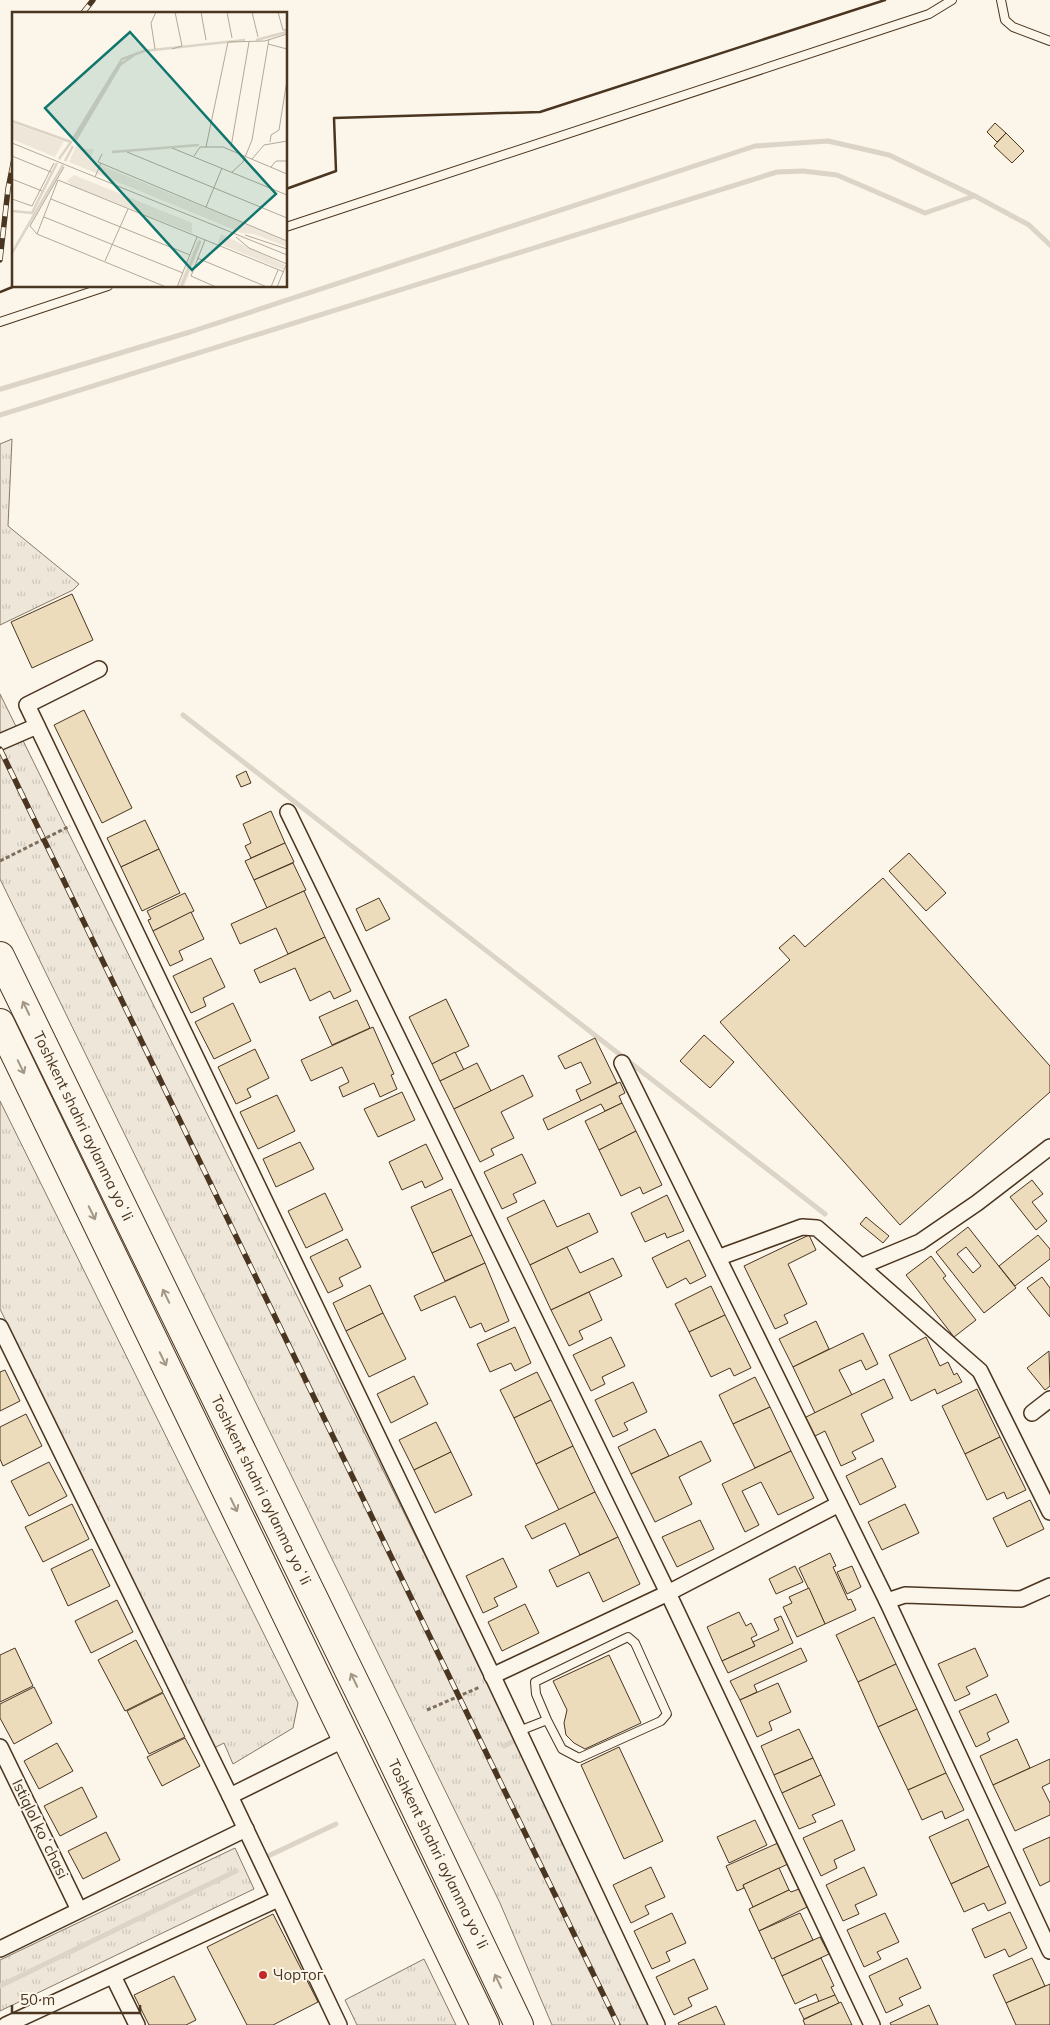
<svg xmlns="http://www.w3.org/2000/svg" width="1050" height="2025" viewBox="0 0 1050 2025" font-family="Mulish,sans-serif">
<style>
.grass{fill:url(#grass-tufts);stroke:#887966}
.lines{fill:none;stroke-linecap:round;stroke-linejoin:round}
.stream{stroke:#dcd4c6;stroke-width:5}
.building{fill:#ecdcbc;stroke:#4a3520;fill-rule:evenodd}
.lane-casing{stroke:#4a3520;stroke-width:10}
.street-casing{stroke:#4a3520;stroke-width:18}
.highway-casing{stroke:#4a3520;stroke-width:30}
.path{stroke:#7f6f5c;stroke-width:3;stroke-dasharray:4 2.5;stroke-linecap:butt}
.lane{stroke:#fbf6e9;stroke-width:8}
.street{stroke:#fbf6e9;stroke-width:15}
.highway{stroke:#fbf6e9;stroke-width:28}
.rail-casing{stroke:#4a3520;stroke-width:5.5}
.rail{stroke:#fbf6e9;stroke-width:4;stroke-dasharray:11;stroke-linecap:butt}
.wall{stroke:#4a3520;stroke-width:2.5}
.oneway{stroke:#a29684}
.poi-dot{fill:#c62828;stroke:#fbf6e9;stroke-width:2}
.labels{text-anchor:middle;stroke-width:4;stroke-linejoin:round;paint-order:stroke}
.street-label{font-size:15px;fill:#4a3520;stroke:#fbf6e9}
.poi-label{font-size:15px;fill:#4a3520;stroke:#fbf6e9;text-anchor:start}
.inset-river{fill:none;stroke:#dcd4c6;stroke-width:2.5}
.inset-road{fill:none;stroke:#b4a999;stroke-width:1}
.view{fill:#0f766e;fill-opacity:0.15;stroke:#0f766e;stroke-width:2.5}
.inset-edge{fill:none;stroke:#4a3520;stroke-width:2.5}
</style>
<defs>
<pattern id="grass-tufts" width="24" height="20" patternUnits="userSpaceOnUse" patternTransform="scale(1.25)"><rect width="24" height="20" fill="#ede6d9"/><path d="M3 7l-1-3M5 7V3M7 7l1-3M15 17l-1-3M17 17v-4M19 17l1-3" fill="none" stroke="#cdc6ba"/></pattern>
</defs>
<rect width="100%" height="100%" fill="#fbf6e9"/>
<g class="grass">
<path d="M12,439L8,526L79,584L73,590L0,625V444Z"/>
<path d="M0,694L486,1679L649,2025H552L500,1903L0,879Z"/>
<path d="M0,1101L298,1703L293,1728L233,1764L224,1743L214,1748L0,1309Z"/>
<path d="M235,1848L254,1889L0,2011V1960Z"/>
<path d="M424,1959L456,2025H357L345,2000Z"/>
</g>
<g class="lines">
<g class="stream">
<path d="M1,389L190,332L755,146L828,141L889,155L975,196L1029,225L1050,245"/>
<path d="M0,415L777,172L803,171L837,175L925,213L974,196"/>
<path d="M183,715L825,1214"/>
<path d="M504,1746L512,1742"/>
<path d="M266,1857L336,1824"/>
<path d="M0,1986L236,1871"/>
</g>
</g>
<g class="building">
<path d="M995,123L1006,133L997,142L987,132Z"/>
<path d="M1006,133L1024,151L1012,163L994,146Z"/>
<path d="M72,594L93,640L32,668L11,622Z"/>
<path d="M84,710L132,808L102,823L54,725Z"/>
<path d="M246,771L251,783L241,787L236,776Z"/>
<path d="M271,811L285,843L251,858L245,846L251,843L243,824Z"/>
<path d="M145,820L159,849L121,867L107,838Z"/>
<path d="M285,843L294,862L254,880L245,861Z"/>
<path d="M159,849L180,893L142,911L121,867Z"/>
<path d="M909,853L946,893L926,911L889,871Z"/>
<path d="M293,863L306,890L267,908L254,880Z"/>
<path d="M883,878L1050,1066V1092L900,1225L720,1022L790,960L779,948L794,935L805,947Z"/>
<path d="M304,891L325,937L288,954L276,928L240,944L231,924Z"/>
<path d="M185,893L194,911L153,931L148,920L151,919L147,911Z"/>
<path d="M379,898L390,919L366,931L356,909Z"/>
<path d="M191,912L204,939L179,951L183,960L170,966L153,931Z"/>
<path d="M325,937L351,991L334,999L330,991L310,1001L295,968L260,983L254,970Z"/>
<path d="M211,958L225,987L203,998L206,1006L191,1013L173,976Z"/>
<path d="M446,999L469,1046L432,1064L409,1017Z"/>
<path d="M357,1000L370,1028L332,1045L319,1017Z"/>
<path d="M233,1003L251,1041L214,1059L195,1022Z"/>
<path d="M373,1027L394,1074L391,1075L397,1089L380,1097L374,1083L343,1097L339,1087L349,1082L342,1067L311,1081L301,1060Z"/>
<path d="M704,1035L734,1062L710,1088L680,1061Z"/>
<path d="M595,1038L617,1083L581,1101L576,1090L591,1083L581,1062L565,1069L558,1056Z"/>
<path d="M255,1049L269,1078L247,1089L251,1097L236,1104L218,1067Z"/>
<path d="M455,1052L464,1070L440,1081L432,1064Z"/>
<path d="M477,1063L491,1091L454,1109L440,1081Z"/>
<path d="M523,1075L533,1096L501,1112L514,1138L491,1149L494,1155L480,1162L454,1109Z"/>
<path d="M620,1082L625,1093L619,1096L622,1103L605,1111L601,1104L548,1130L543,1119Z"/>
<path d="M402,1092L415,1120L378,1137L364,1109Z"/>
<path d="M277,1095L295,1131L258,1149L240,1112Z"/>
<path d="M622,1103L636,1131L599,1150L585,1121Z"/>
<path d="M636,1131L662,1185L643,1194L640,1187L621,1196L599,1150Z"/>
<path d="M300,1142L314,1169L276,1187L263,1159Z"/>
<path d="M426,1144L443,1179L425,1188L422,1181L402,1190L389,1162Z"/>
<path d="M522,1154L536,1183L513,1194L517,1202L502,1209L484,1172Z"/>
<path d="M1032,1180L1043,1194L1032,1202L1047,1221L1036,1230L1010,1197Z"/>
<path d="M451,1189L472,1235L432,1253L411,1207Z"/>
<path d="M325,1193L343,1230L306,1248L288,1211Z"/>
<path d="M667,1195L684,1231L667,1238L665,1233L645,1242L631,1213Z"/>
<path d="M544,1200L557,1227L589,1213L598,1232L530,1265L507,1218Z"/>
<path d="M866,1217L889,1236L883,1243L860,1224Z"/>
<path d="M968,1227L1016,1288L984,1313L936,1252ZM966,1247L981,1266L973,1273L957,1254Z"/>
<path d="M472,1235L485,1263L445,1281L432,1253Z"/>
<path d="M809,1235L816,1250L788,1264L807,1304L784,1315L788,1323L775,1329L744,1266Z"/>
<path d="M1038,1235L1050,1249V1259L1015,1286L999,1266Z"/>
<path d="M347,1239L361,1267L339,1278L343,1286L328,1293L310,1257Z"/>
<path d="M689,1240L706,1276L690,1284L686,1278L667,1288L652,1258Z"/>
<path d="M567,1247L580,1273L613,1258L622,1276L551,1310L530,1265Z"/>
<path d="M931,1256L946,1276L943,1278L976,1320L954,1337L906,1275Z"/>
<path d="M485,1263L509,1321L485,1332L481,1323L470,1328L455,1296L421,1311L414,1296Z"/>
<path d="M1042,1277L1050,1288V1317L1027,1288Z"/>
<path d="M370,1285L383,1313L346,1331L333,1303Z"/>
<path d="M711,1286L725,1315L689,1332L675,1304Z"/>
<path d="M589,1292L602,1320L579,1331L583,1339L569,1346L551,1310Z"/>
<path d="M383,1313L406,1359L369,1377L346,1331Z"/>
<path d="M725,1315L751,1368L734,1376L730,1368L711,1377L689,1332Z"/>
<path d="M816,1321L829,1349L793,1367L779,1339Z"/>
<path d="M515,1327L531,1363L515,1371L511,1363L490,1372L477,1344Z"/>
<path d="M863,1333L878,1364L866,1370L861,1360L839,1370L852,1395L815,1413L793,1367Z"/>
<path d="M611,1337L625,1366L602,1377L605,1384L591,1391L573,1355Z"/>
<path d="M926,1337L940,1366L948,1362L954,1375L957,1373L962,1382L937,1394L935,1389L911,1401L889,1355Z"/>
<path d="M1049,1351L1050,1386L1045,1390L1027,1368Z"/>
<path d="M5,1370L20,1401L0,1411V1372Z"/>
<path d="M537,1372L551,1400L514,1418L500,1390Z"/>
<path d="M414,1376L428,1404L391,1423L377,1394Z"/>
<path d="M755,1377L770,1407L733,1424L719,1395Z"/>
<path d="M884,1379L893,1398L861,1414L874,1441L852,1452L856,1459L841,1466L825,1431L813,1437L804,1418Z"/>
<path d="M633,1382L647,1412L624,1423L628,1430L613,1437L595,1400Z"/>
<path d="M977,1389L1000,1437L965,1454L942,1406Z"/>
<path d="M551,1400L573,1446L536,1464L514,1418Z"/>
<path d="M770,1407L791,1451L755,1468L733,1424Z"/>
<path d="M26,1414L42,1446L3,1466L0,1459V1427Z"/>
<path d="M436,1422L451,1452L414,1470L399,1440Z"/>
<path d="M655,1429L669,1456L631,1474L618,1447Z"/>
<path d="M1000,1437L1026,1490L1007,1499L1004,1492L987,1500L965,1454Z"/>
<path d="M701,1441L711,1461L679,1477L692,1504L655,1522L631,1474Z"/>
<path d="M573,1446L595,1492L559,1510L536,1464Z"/>
<path d="M791,1451L814,1498L778,1515L761,1482L742,1491L759,1525L745,1532L722,1484Z"/>
<path d="M451,1452L472,1495L435,1513L414,1470Z"/>
<path d="M882,1458L896,1487L860,1505L846,1476Z"/>
<path d="M49,1462L67,1496L29,1516L11,1481Z"/>
<path d="M595,1492L618,1537L580,1555L565,1523L532,1539L525,1526Z"/>
<path d="M1030,1500L1044,1529L1007,1547L993,1518Z"/>
<path d="M72,1504L89,1539L43,1562L25,1527Z"/>
<path d="M905,1504L919,1533L882,1550L868,1522Z"/>
<path d="M700,1520L714,1549L677,1567L662,1537Z"/>
<path d="M618,1537L640,1584L603,1602L589,1572L557,1587L549,1570Z"/>
<path d="M92,1549L110,1586L68,1606L51,1569Z"/>
<path d="M830,1553L836,1566L833,1567L848,1600L851,1599L856,1610L825,1624L799,1568Z"/>
<path d="M503,1558L517,1587L494,1598L498,1606L483,1613L466,1576Z"/>
<path d="M795,1566L803,1582L776,1594L769,1579Z"/>
<path d="M852,1566L861,1587L847,1594L837,1572Z"/>
<path d="M809,1588L825,1624L797,1637L783,1607L792,1603L789,1597Z"/>
<path d="M117,1600L133,1632L91,1653L75,1621Z"/>
<path d="M525,1604L539,1633L502,1651L488,1622Z"/>
<path d="M739,1612L746,1626L751,1623L757,1635L751,1638L755,1646L722,1661L707,1627Z"/>
<path d="M781,1616L793,1643L728,1673L722,1661L755,1646L753,1642L779,1630L774,1619Z"/>
<path d="M874,1617L896,1664L858,1682L836,1635Z"/>
<path d="M136,1640L163,1692L125,1711L98,1660Z"/>
<path d="M15,1648L33,1686L0,1702V1655Z"/>
<path d="M801,1648L807,1661L754,1685L757,1692L740,1700L730,1681Z"/>
<path d="M975,1648L988,1676L966,1687L970,1694L955,1701L938,1664Z"/>
<path d="M609,1655L641,1723L585,1749L574,1743L566,1735L564,1723L567,1710L553,1681Z"/>
<path d="M896,1664L917,1709L878,1727L858,1682Z"/>
<path d="M778,1683L791,1712L769,1722L772,1730L757,1737L740,1700Z"/>
<path d="M34,1687L52,1723L14,1744L0,1718V1704Z"/>
<path d="M163,1693L185,1737L149,1754L127,1711Z"/>
<path d="M996,1694L1009,1722L987,1733L990,1740L976,1747L959,1711Z"/>
<path d="M917,1709L946,1773L908,1790L878,1727Z"/>
<path d="M799,1729L813,1758L774,1775L761,1746Z"/>
<path d="M185,1738L200,1766L162,1786L147,1757Z"/>
<path d="M1017,1739L1030,1768L993,1785L980,1756Z"/>
<path d="M57,1743L73,1771L39,1789L24,1761Z"/>
<path d="M619,1747L663,1841L624,1859L581,1765Z"/>
<path d="M813,1758L821,1775L782,1793L774,1775Z"/>
<path d="M1050,1759V1783L1042,1787L1050,1803V1815L1015,1831L993,1785Z"/>
<path d="M946,1773L964,1810L945,1819L942,1811L922,1820L908,1790Z"/>
<path d="M821,1775L835,1805L812,1815L816,1822L799,1829L782,1793Z"/>
<path d="M82,1787L97,1817L60,1836L44,1806Z"/>
<path d="M968,1819L989,1866L951,1884L929,1837Z"/>
<path d="M755,1820L767,1845L729,1863L717,1837Z"/>
<path d="M842,1820L855,1850L834,1860L837,1868L821,1876L803,1838Z"/>
<path d="M106,1832L120,1860L83,1879L68,1851Z"/>
<path d="M1050,1837V1881L1040,1886L1023,1849Z"/>
<path d="M778,1843L788,1864L743,1885L744,1888L737,1891L726,1866Z"/>
<path d="M989,1866L1006,1903L988,1911L984,1903L964,1912L951,1884Z"/>
<path d="M651,1867L665,1897L645,1906L649,1914L631,1923L613,1885Z"/>
<path d="M864,1867L877,1895L855,1905L859,1914L843,1921L826,1885Z"/>
<path d="M779,1868L789,1890L753,1907L743,1885Z"/>
<path d="M799,1889L807,1907L759,1931L749,1909L789,1890L791,1892Z"/>
<path d="M1010,1912L1027,1948L1009,1957L1005,1949L985,1958L972,1929Z"/>
<path d="M672,1913L686,1943L666,1952L670,1961L652,1969L634,1931Z"/>
<path d="M800,1913L813,1940L772,1959L759,1931Z"/>
<path d="M885,1913L899,1942L877,1952L881,1959L864,1967L847,1930Z"/>
<path d="M273,1914L318,2002L273,2025H247L207,1947Z"/>
<path d="M820,1937L829,1954L782,1976L774,1958Z"/>
<path d="M821,1958L834,1986L831,1987L835,1995L819,2002L816,1994L795,2004L782,1976Z"/>
<path d="M907,1958L921,1988L899,1998L903,2005L886,2013L869,1976Z"/>
<path d="M1032,1958L1045,1986L1006,2003L993,1975Z"/>
<path d="M694,1959L708,1989L688,1998L692,2006L674,2015L656,1977Z"/>
<path d="M174,1976L196,2020L186,2025H149L134,1995Z"/>
<path d="M1050,1984V2025H1016L1006,2003Z"/>
<path d="M835,1995L839,2003L804,2019L799,2009Z"/>
<path d="M841,2002L852,2025H805L803,2020Z"/>
<path d="M929,2005L938,2025H891L890,2023Z"/>
<path d="M716,2006L725,2025H679L678,2023Z"/>
</g>
<g class="lines">
<g class="lane-casing">
<g id="lane">
<path d="M1001,0L1005,20L1013,27L1050,41"/>
<path d="M286,227L929,14L952,0"/>
<path d="M0,322L108,286"/>
<path d="M519,1731L547,1720L536,1694L535,1682L628,1637L635,1643L667,1714L661,1721L579,1758L562,1749L547,1720"/>
</g>
</g>
<g class="street-casing">
<g id="street">
<path d="M99,669L27,705L495,1681L657,2025"/>
<path d="M0,742L37,726"/>
<path d="M288,812L668,1593L872,2025"/>
<path d="M622,1063L887,1601L1050,1951"/>
<path d="M720,1257L802,1227L817,1228L980,1371L1050,1512"/>
<path d="M862,1266L920,1242L977,1203L1050,1147"/>
<path d="M0,1327L230,1796L339,2025"/>
<path d="M1032,1413L1050,1399"/>
<path d="M887,1601L905,1595L1021,1599L1050,1586"/>
<path d="M492,1676L668,1593L839,1504"/>
<path d="M0,1747L79,1910"/>
<path d="M230,1796L347,1738"/>
<path d="M0,1949L246,1829"/>
<path d="M113,1976L137,2025"/>
<path d="M6,2025L278,1899"/>
</g>
</g>
<g class="highway-casing">
<g id="highway">
<path d="M0,956L375,1724L519,2025"/>
<path d="M0,1023L485,2025"/>
</g>
</g>
<g class="path">
<path d="M0,861L70,826"/>
<path d="M427,1710L480,1687"/>
</g>
<use href="#lane" class="lane"/>
<use href="#street" class="street"/>
<use href="#highway" class="highway"/>
<g class="rail-casing">
<g id="rail">
<path d="M82,14L93,0"/>
<path d="M0,260L8,189L14,159"/>
<path d="M0,749L618,2025"/>
</g>
</g>
<use href="#rail" class="rail"/>
<g class="wall">
<path d="M286,189L336,171L334,118L540,112L885,0"/>
<path d="M0,292L15,286"/>
</g>
</g>
<defs><path id="oneway-shaft" d="M-6 0H5M1.5-3L5.5 0L1.5 3" fill="none" stroke-width="1.6" stroke-linecap="round" stroke-linejoin="round" transform="scale(1.25)"/></defs>
<g class="oneway">
<use href="#oneway-shaft" transform="translate(26 1008) rotate(-116)"/>
<use href="#oneway-shaft" transform="translate(21 1067) rotate(64)"/>
<use href="#oneway-shaft" transform="translate(92 1213) rotate(64)"/>
<use href="#oneway-shaft" transform="translate(166 1296) rotate(-116)"/>
<use href="#oneway-shaft" transform="translate(163 1359) rotate(64)"/>
<use href="#oneway-shaft" transform="translate(234 1505) rotate(64)"/>
<use href="#oneway-shaft" transform="translate(354 1680) rotate(-116)"/>
<use href="#oneway-shaft" transform="translate(498 1981) rotate(-116)"/>
</g>
<circle class="poi-dot" cx="263" cy="1975" r="5"/>
<g class="labels">
<g class="street-label">
<text transform="translate(83 1126) rotate(64)" y="5">Toshkent shahri aylanma yoʻli</text>
<text transform="translate(261 1490) rotate(64)" y="5">Toshkent shahri aylanma yoʻli</text>
<text transform="translate(40 1829) rotate(64)" y="5">Istiqlol koʻchasi</text>
<text transform="translate(438 1854) rotate(64)" y="5">Toshkent shahri aylanma yoʻli</text>
</g>
<g class="poi-label">
<text x="273" y="1980">Чортог</text>
</g>
</g>
<g transform="translate(12 12)">
<rect width="275" height="275" fill="#fbf6e9"/>
<path d="M0,111L45,127L52,129L43,145L0,127ZM66,130L72,137H82L78,147L83,151L275,229V235L242,222L230,221L57,150ZM62,163L180,211V221L59,173L55,169ZM209,222L273,253L271,258L206,231ZM186,227L190,229L172,275H166Z" fill="#ede6d9"/>
<path class="inset-river" d="M244,28L275,20M0,109L59,130L47,147M61,127L110,47L132,39L233,28M63,129L108,53L125,41M100,140L187,133M53,149L61,134M0,199L20,201L45,151M0,241L51,153M169,275L188,229"/>
<path class="inset-road" d="M189,0L194,28M215,0L220,26M240,0L246,25M266,0L271,18H275M256,32L275,37M143,37L139,11L144,0M160,37L170,34L163,0M258,130L259,123L267,118L275,68M0,131L275,243M194,135L216,30L253,29L275,22M219,135L237,30M160,136L275,183M115,140L275,206M90,142L86,150L275,229M0,144L39,160M182,144L188,135H211L275,162M240,147L252,133L275,129M259,155L264,149H275M220,160L231,150L240,128L257,27M83,165L89,151M0,167L30,179M0,187L20,194L42,151M39,187L178,243M194,195L210,156M32,205L171,261M25,222L18,214L52,155M233,223L275,237M224,225L237,236L275,252M193,228L179,264L204,275M185,246L255,275M93,249L116,197M154,275L25,222L46,168L272,260M165,275L185,225M259,275L266,258M265,275L275,251"/>
<path class="view" d="M118,20L264,182L180,258L33,96Z"/>
<rect width="275" height="275" class="inset-edge"/>
</g>
<path d="M12 2005v8h128v-8" fill="none" stroke="#4a3520" stroke-width="2.5"/>
<text x="20" y="2005" font-size="15" fill="#4a3520" stroke="#fbf6e9" stroke-width="4" paint-order="stroke">50 m</text>
</svg>
